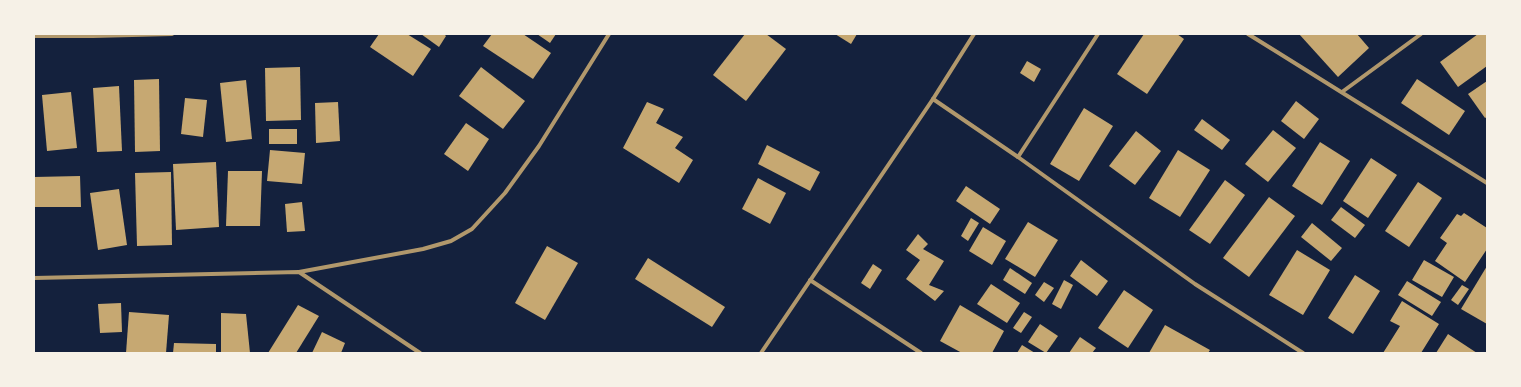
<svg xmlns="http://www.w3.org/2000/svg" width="1521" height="387" viewBox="0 0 1521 387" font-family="'DejaVu Sans',sans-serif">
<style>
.building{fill:#c6a872}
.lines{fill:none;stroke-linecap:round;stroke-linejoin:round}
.minor{stroke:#b1986c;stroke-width:4}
</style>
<rect width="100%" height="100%" fill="#14213d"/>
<g class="building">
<path d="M379,34H407L431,49L413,76L370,47Z"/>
<path d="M421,34H444L446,36L439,47Z"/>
<path d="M492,34H523L551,53L533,79L483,46Z"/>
<path d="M537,34H556L550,43Z"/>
<path d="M745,34H766L786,49L746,101L713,75Z"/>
<path d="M835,34H857L851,44Z"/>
<path d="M1144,34H1177L1184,39L1147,94L1117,74Z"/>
<path d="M1299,34H1357L1369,48L1338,77Z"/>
<path d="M1478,34H1487V66L1458,87L1440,62Z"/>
<path d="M1027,61L1041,69L1034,82L1020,73Z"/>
<path d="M300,67L301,120L266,121L265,68Z"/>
<path d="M481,67L525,101L503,129L459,96Z"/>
<path d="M159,79L160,151L135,152L134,80Z"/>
<path d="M1417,79L1465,111L1449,135L1401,103Z"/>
<path d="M246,80L252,139L226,142L220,83Z"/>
<path d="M1487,81V117L1485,118L1468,94Z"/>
<path d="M119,86L122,151L97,152L93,88Z"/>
<path d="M71,92L77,148L47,151L42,95Z"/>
<path d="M185,98L207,100L203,137L181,134Z"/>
<path d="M1296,101L1319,119L1304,139L1281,121Z"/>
<path d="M338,102L340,141L316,143L315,103Z"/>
<path d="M647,102L664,109L656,123L683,137L675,148L693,160L679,183L623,148Z"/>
<path d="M1084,108L1113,126L1079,181L1050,164Z"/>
<path d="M1202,119L1230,140L1222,150L1194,130Z"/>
<path d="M466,123L489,139L468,171L444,154Z"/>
<rect x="269" y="129" width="28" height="15"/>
<path d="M1273,130L1296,148L1268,182L1245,164Z"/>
<path d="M1136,131L1161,151L1135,185L1109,166Z"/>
<path d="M1320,142L1350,161L1322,205L1292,186Z"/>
<path d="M767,145L820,172L810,191L758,164Z"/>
<path d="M270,150L305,153L302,184L267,181Z"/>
<path d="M1178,150L1210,170L1180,217L1149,198Z"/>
<path d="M1371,158L1397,175L1368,218L1343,201Z"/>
<path d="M216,162L219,227L176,230L173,164Z"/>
<path d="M228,171H262L260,226H226Z"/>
<path d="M171,172L172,245L137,246L135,173Z"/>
<path d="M80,176L81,207H34V177Z"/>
<path d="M758,178L786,193L770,224L742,209Z"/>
<path d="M1225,180L1245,195L1210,244L1189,230Z"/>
<path d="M1418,182L1442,198L1409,247L1385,231Z"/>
<path d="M966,186L1000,209L990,224L956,201Z"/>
<path d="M119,189L127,245L98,250L90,193Z"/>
<path d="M1269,197L1295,216L1249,277L1223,258Z"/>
<path d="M302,202L305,231L287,232L285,204Z"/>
<path d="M1341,207L1365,225L1355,238L1331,220Z"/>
<path d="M1464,213L1487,228V249L1465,282L1435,261L1447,243L1440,238L1457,214L1461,216Z"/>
<path d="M971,218L979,223L968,241L961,236Z"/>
<path d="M1028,222L1058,240L1035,277L1005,259Z"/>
<path d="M1312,223L1342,248L1331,261L1301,237Z"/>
<path d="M983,227L1006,241L992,265L969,251Z"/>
<path d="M918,234L928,244L923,249L944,261L929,285L944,291L935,301L906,279L920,260L906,250Z"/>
<path d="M547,246L578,263L545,320L515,303Z"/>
<path d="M1297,250L1330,270L1303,315L1269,295Z"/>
<path d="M648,258L725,307L712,327L635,279Z"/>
<path d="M1081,260L1108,281L1097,296L1070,276Z"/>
<path d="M1424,260L1454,277L1442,297L1412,280Z"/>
<path d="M873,264L882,270L870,289L861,283Z"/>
<path d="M1487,266V324L1461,309Z"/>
<path d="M1010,268L1032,283L1025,294L1003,280Z"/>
<path d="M1355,275L1380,291L1353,334L1328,318Z"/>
<path d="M1064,280L1073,285L1061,309L1052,304Z"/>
<path d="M1407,281L1441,302L1432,316L1398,295Z"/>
<path d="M1044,282L1054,288L1044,302L1035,295Z"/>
<path d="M991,284L1020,303L1007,323L977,304Z"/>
<path d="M1462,285L1469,289L1458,305L1451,300Z"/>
<path d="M1124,290L1153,310L1128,348L1098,328Z"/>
<path d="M1402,301L1439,324L1421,353H1383L1400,326L1390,321Z"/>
<path d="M121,303L122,332L100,333L98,304Z"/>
<path d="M298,305L319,316L296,353H268Z"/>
<path d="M960,305L1004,331L992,353H962L940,341Z"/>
<path d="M129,312L169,315L166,353H126Z"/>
<path d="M1024,312L1032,317L1021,333L1013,328Z"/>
<path d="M221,313L246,314L250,353H221Z"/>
<path d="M1040,324L1058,336L1046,353L1028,342Z"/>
<path d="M1165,325L1210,350L1208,353H1149Z"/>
<path d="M322,332L345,343L341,353H312Z"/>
<path d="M1448,334L1477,353H1436Z"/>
<path d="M1080,337L1096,348L1092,353H1069Z"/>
<path d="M174,343L216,344V353H173Z"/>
<path d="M1022,345L1035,353H1017Z"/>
</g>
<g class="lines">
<g class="minor">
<path d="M1248,34L1487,183"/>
<path d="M34,36H93L172,34"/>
<path d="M1342,92L1421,34"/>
<path d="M933,99L1018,157L1195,284L1303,353"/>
<path d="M1018,157L1098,34"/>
<path d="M299,272L423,249L451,241L472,229L505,193L539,146L609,34"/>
<path d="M34,278L299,272L420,353"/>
<path d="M810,280L921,353"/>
<path d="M761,353L933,99L974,34"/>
</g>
</g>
<rect width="1521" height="387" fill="none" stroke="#f6f1e7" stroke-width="70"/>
</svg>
